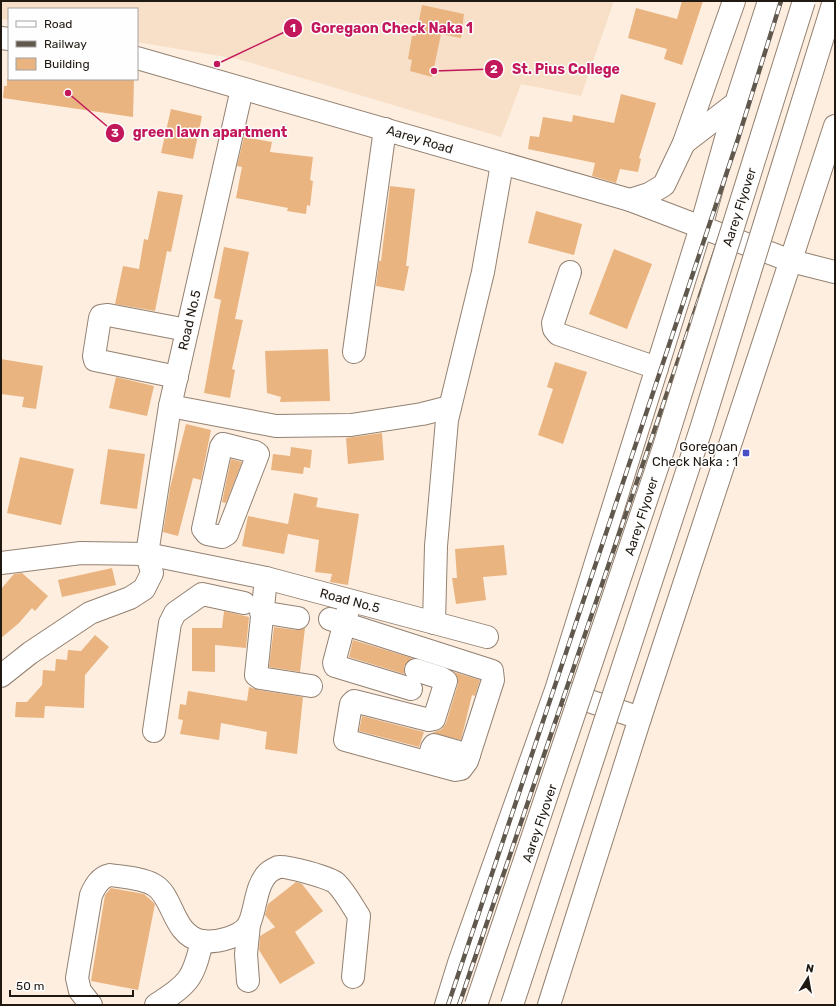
<svg xmlns="http://www.w3.org/2000/svg" width="836" height="1006" viewBox="0 0 836 1006" font-family="Rubik,sans-serif">
<style>
.built{fill:#f8dfc7}
.building{fill:#e9b480}
.lines{fill:none;stroke-linecap:round;stroke-linejoin:round}
.minor-casing{stroke:#938171;stroke-width:24}
.major-casing{stroke:#938171;stroke-width:24}
.minor{stroke:#fff;stroke-width:22}
.major{stroke:#fff;stroke-width:22}
.rail-casing{stroke:#60574d;stroke-width:4.5}
.rail{stroke:#fefefe;stroke-width:3;stroke-dasharray:9;stroke-linecap:butt}
.highway-bridge-casing{stroke:#938171;stroke-width:24;stroke-linecap:butt}
.highway-bridge{stroke:#fff;stroke-width:22}
.poi-dot{fill:#4b4fc5;stroke:#fefefe;stroke-width:1.5}
.labels{text-anchor:middle;stroke-width:3;stroke-linejoin:round;paint-order:stroke}
.street-label{font-size:13px;fill:#201912;stroke:#fefefe}
.poi-label{font-size:13px;fill:#201912;stroke:#fefefe;text-anchor:end}
.leader{fill:none;stroke:#c2185b;stroke-width:1.5}
.callout-dot{fill:#c2185b;stroke:#fefefe;stroke-width:1.5}
.mark-label{font-size:12px;text-anchor:middle;font-weight:bold;fill:#fff}
.callout-label{font-size:14px;text-anchor:middle;font-weight:bold;fill:#c2185b;stroke:#fefefe;stroke-width:3;stroke-linejoin:round;paint-order:stroke}
</style>
<rect width="100%" height="100%" fill="#feeedf"/>
<path class="built" d="M1,1H614L581,96L521,84L501,137L238,59L137,42V9H9V20L1,19Z"/>
<g class="building">
<path d="M682,1H703L682,65L664,59L667,49L628,38L636,8L677,19Z"/>
<path d="M422,5L464,14L461,38L441,34L432,77L410,71L412,60L408,59L412,36H416Z"/>
<path d="M7,79H134L133,117L3,98L4,86H7Z"/>
<path d="M621,94L656,103L639,158L641,159L638,172L620,169L616,183L592,176L595,163L528,149L530,136L539,137L543,117L572,122L573,115L614,123Z"/>
<path d="M171,109L202,116L193,159L161,153Z"/>
<path d="M244,137L272,142L270,152L313,157L310,180L313,181L310,206L307,205L306,214L287,211L288,208L236,198L242,167L237,166Z"/>
<path d="M390,186L415,189L406,266H409L404,291L376,286L379,261H381Z"/>
<path d="M158,191L183,195L171,252L167,251L155,311L115,304L123,266L139,269L144,239L148,240Z"/>
<path d="M536,211L582,224L574,255L528,243Z"/>
<path d="M224,247L249,252L235,319L243,320L232,369L235,370L230,398L204,393L221,300L214,298Z"/>
<path d="M614,249L652,264L627,329L589,314Z"/>
<path d="M328,349L330,401L280,402L281,397L267,393L265,351Z"/>
<path d="M1,359L43,366L36,409L22,407L24,397L1,394Z"/>
<path d="M555,362L587,372L563,444L538,435L553,389L547,387Z"/>
<path d="M116,377L154,386L147,416L109,408Z"/>
<path d="M186,424L211,430L201,480L193,478L178,536L163,532L170,488Z"/>
<path d="M382,433L384,460L348,464L346,438Z"/>
<path d="M291,447L312,450L310,468L304,467L303,474L271,470L273,454L290,456Z"/>
<path d="M108,449L145,454L137,509L100,504Z"/>
<path d="M20,457L74,469L61,525L7,513Z"/>
<path d="M231,459L242,462L226,503L222,502Z"/>
<path d="M294,493L318,498L316,507L359,514L348,585L330,582L332,574L315,572L319,540L288,534L284,554L242,546L248,516L288,524Z"/>
<path d="M504,545L507,575L483,577L486,600L456,604L452,578H457L455,549Z"/>
<path d="M112,568L116,585L62,597L58,580Z"/>
<path d="M22,573L48,596L35,611L32,608L19,623L1,638V589L14,574Z"/>
<path d="M224,611L249,617L246,648L215,645V672L192,671V628H222Z"/>
<path d="M274,627L296,630L305,628L300,672L269,667Z"/>
<path d="M95,635L109,647L85,675L84,708L45,706L44,718L15,717L16,702H27L42,685L43,670L55,671L56,659L67,660L68,650L81,651Z"/>
<path d="M353,640L412,658L404,666V674L349,657Z"/>
<path d="M454,672L480,680L475,696L472,695L461,740L432,733L442,729L446,723L458,684V679Z"/>
<path d="M249,687L258,690L303,697L297,754L265,749L267,732L221,723L219,740L180,734L183,720L178,719L180,704L186,705L188,691L247,701Z"/>
<path d="M362,716L424,732L419,747L359,731Z"/>
<path d="M296,882L302,884L323,911L295,932L315,963L280,984L259,950L260,936L275,927L265,915L268,904Z"/>
<path d="M111,888L144,894L155,904L138,990L91,981L105,895Z"/>
</g>
<g class="lines">
<g class="minor-casing">
<g id="minor">
<path d="M1,38L9,39"/>
<path d="M137,58L630,200L701,227"/>
<path d="M630,200L649,194L664,185L684,143L734,1"/>
<path d="M570,272L553,323L554,329L558,334L657,368"/>
<path d="M354,352L385,129"/>
<path d="M177,377L95,360L94,356L100,318L101,316L108,315L187,330"/>
<path d="M170,406L276,426L351,425L422,414L450,407"/>
<path d="M223,444L255,452L258,454L227,534L222,537L207,534L203,529L221,447Z"/>
<path d="M1,563L81,553L147,554L266,578L487,637"/>
<path d="M266,578L256,675L260,678L311,686"/>
<path d="M348,610L334,663L335,666L411,689"/>
<path d="M261,612L298,618"/>
<path d="M330,619L492,671L493,680L467,761L461,769L455,770L345,740L351,704L354,701L429,720L434,719L446,681L441,678L416,670"/>
<path d="M434,623L436,546L447,420L483,272L502,164"/>
<path d="M1,676L30,653L90,613L130,598L144,589L152,573L147,554L170,406L242,89"/>
<path d="M154,731L170,623L175,613L202,594L244,603"/>
<path d="M428,762L432,748L434,745L469,755"/>
<path d="M248,981L246,954L249,924"/>
<path d="M91,1005L80,991L77,978L91,895C95,886 100,877 110,875C123,877 142,878 154,885C174,896 172,935 202,941C216,943 242,937 249,924C256,910 255,886 268,873C270,871 276,868 278,867C285,865 331,878 336,883C345,892 352,905 359,916L353,977"/>
<path d="M156,1005C189,983 193,980 202,941"/>
</g>
</g>
<g class="major-casing">
<g id="major">
<path d="M684,143L736,103"/>
<path d="M701,227L791,261L835,272"/>
<path d="M562,692L640,718"/>
<path d="M446,1005L459,963L556,690L701,227L736,103L769,1"/>
<path d="M549,1005L640,718L835,126"/>
</g>
</g>
<use href="#minor" class="minor"/>
<use href="#major" class="major"/>
<g class="rail-casing">
<g id="rail">
<path d="M448,1005L738,139L781,1"/>
<path d="M459,1005L752,143L797,1"/>
</g>
</g>
<use href="#rail" class="rail"/>
<g class="highway-bridge-casing">
<g id="highway-bridge">
<path d="M476,1005L664,447L804,1"/>
<path d="M512,1005L701,429L834,1"/>
</g>
</g>
<use href="#highway-bridge" class="highway-bridge"/>
</g>
<rect class="poi-dot" x="742" y="449" width="8" height="8" rx="2"/>
<g class="labels">
<g class="street-label">
<text transform="translate(420 139) rotate(17)" y="5">Aarey Road</text>
<text transform="translate(739 207) rotate(-72)" y="5">Aarey Flyover</text>
<text transform="translate(189 320) rotate(-77)" y="5">Road No.5</text>
<text transform="translate(641 516) rotate(-72)" y="5">Aarey Flyover</text>
<text transform="translate(350 600) rotate(15)" y="5">Road No.5</text>
<text transform="translate(539 823) rotate(-71)" y="5">Aarey Flyover</text>
</g>
<g class="poi-label">
<text x="738" y="451">Goregoan<tspan x="738" dy="15">Check Naka : 1</tspan></text>
</g>
</g>
<path class="leader" d="M217 64L293 28M434 71L494 69M68 93L115 133"/>
<g class="callout-dot">
<circle cx="217" cy="64" r="4"/>
<circle cx="434" cy="71" r="4"/>
<circle cx="68" cy="93" r="4"/>
<circle cx="293" cy="28" r="10"/>
<circle cx="494" cy="69" r="10"/>
<circle cx="115" cy="133" r="10"/>
</g>
<g class="mark-label">
<text x="293" y="32">1</text>
<text x="494" y="73">2</text>
<text x="115" y="137">3</text>
</g>
<g class="callout-label">
<text x="392" y="33">Goregaon Check Naka 1</text>
<text x="566" y="74">St. Pius College</text>
<text x="210" y="137">green lawn apartment</text>
</g>
<rect width="836" height="1006" fill="none" stroke="#201912" stroke-width="4"/>
<rect x="8" y="8" width="130" height="72" fill="#fefefe" stroke="#a5a2a0"/>
<rect x="16" y="21" width="20" height="6" fill="#ffffff" stroke="#a5a2a0"/>
<text x="44" y="28" font-size="12" fill="#201912">Road</text>
<rect x="16" y="41" width="20" height="6" fill="#60574d" stroke="#a5a2a0"/>
<text x="44" y="48" font-size="12" fill="#201912">Railway</text>
<rect x="16" y="58" width="20" height="12" fill="#e9b480" stroke="#a5a2a0"/>
<text x="44" y="68" font-size="12" fill="#201912">Building</text>
<g transform="translate(808 978) rotate(11)" stroke="#fefefe" stroke-width="3" paint-order="stroke">
<path d="M0-3L7 15L0 10L-7 15Z" fill="#201912"/>
<text y="-6" font-size="11" font-weight="bold" text-anchor="middle" fill="#201912">N</text>
</g>
<path d="M10 990v6h123v-6" fill="none" stroke="#201912" stroke-width="2"/>
<text x="16" y="990" font-size="12" fill="#201912" stroke="#fefefe" stroke-width="3" paint-order="stroke">50 m</text>
</svg>
